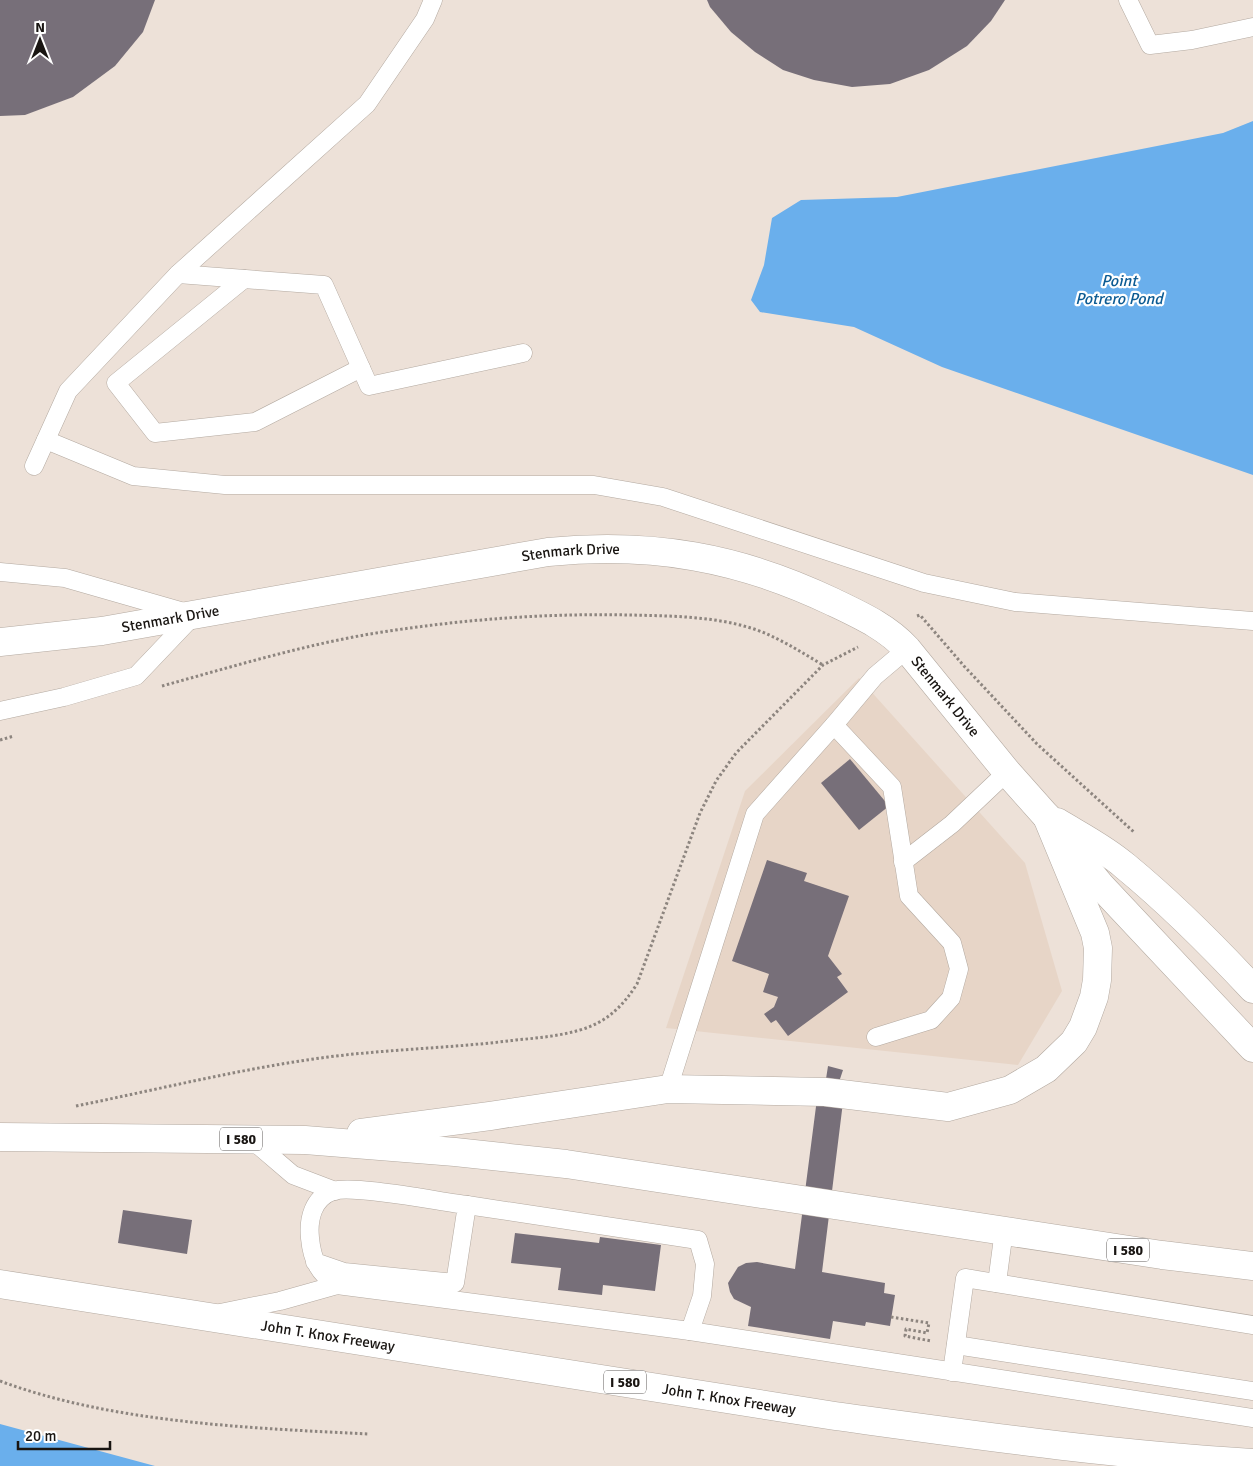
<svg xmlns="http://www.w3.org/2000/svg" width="1253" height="1466" viewBox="0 0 1253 1466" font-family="Signika,sans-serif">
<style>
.built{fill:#e7d5c7}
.water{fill:#6aafec}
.building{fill:#776f79}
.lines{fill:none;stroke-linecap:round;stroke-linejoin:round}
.lane-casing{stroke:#b3a9a0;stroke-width:19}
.street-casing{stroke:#b3a9a0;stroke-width:29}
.highway-casing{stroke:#b3a9a0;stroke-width:29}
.path{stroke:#8d857f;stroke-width:3;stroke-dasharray:2.5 2.5;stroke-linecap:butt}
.lane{stroke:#fff;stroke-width:18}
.street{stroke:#fff;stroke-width:28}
.highway{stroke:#fff;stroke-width:28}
.labels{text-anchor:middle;stroke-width:4.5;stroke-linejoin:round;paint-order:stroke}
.shield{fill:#fff;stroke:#5e5b59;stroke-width:1}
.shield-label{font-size:14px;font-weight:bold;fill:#191512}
.street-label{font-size:15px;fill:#191512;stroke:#fff}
.water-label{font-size:16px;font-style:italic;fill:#0c5b93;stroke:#fff}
</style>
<rect width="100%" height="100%" fill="#ede1d8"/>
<path class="built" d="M859,678L1025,863L1062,991L1018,1065L666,1028L745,791Z"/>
<g class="water">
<path d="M1253,121V475L942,367L854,327L760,312L751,300L764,265L772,218L801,200L897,197L1223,133Z"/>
<path d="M0,1424L155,1466H0Z"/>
</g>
<g class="building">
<path d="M0,0H155L143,32L115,66L73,97L25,115L0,116Z"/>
<path d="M707,0H1005L991,21L967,46L929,70L890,84L852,87L814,80L783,70L755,52L731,32L710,7Z"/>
<path d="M850,759L889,806L859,830L821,783Z"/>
<path d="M767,860L807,873L804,881L849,896L828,956L842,974L837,977L848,992L788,1036L776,1020L771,1023L764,1014L774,1007L778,997L763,992L769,974L732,961Z"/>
<path d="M828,1066L843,1070L839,1082L826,1079Z"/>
<path d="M818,1091L844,1094L822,1272L885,1283L884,1293L895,1295L890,1326L866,1322L865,1326L833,1321L830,1339L748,1326L751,1307L734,1299L730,1292L728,1283L738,1267L746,1263L757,1262L795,1269Z"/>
<path d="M123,1210L192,1220L187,1254L118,1243Z"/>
<path d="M515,1233L599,1243L600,1237L661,1245L655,1291L603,1285L602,1295L558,1290L561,1268L511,1263Z"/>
</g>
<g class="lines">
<g class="lane-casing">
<g id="lane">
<path d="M1128,0L1150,45L1192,40L1253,27"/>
<path d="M178,274L324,285L369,386L523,353"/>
<path d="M244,279L116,383L155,433L255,422L361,368"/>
<path d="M46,440L133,476L225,485H594L663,497L924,583L1015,602L1253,621"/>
<path d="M34,466L68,391L178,274L367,104L425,19L433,0"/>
<path d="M0,572L65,578L194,615L136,676L64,697L0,711"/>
<path d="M834,725L875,676L907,649"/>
<path d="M903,862L952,824L1007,772"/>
<path d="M668,1089L755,814L834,725L892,787L909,896L952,943L959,969L951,998L931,1020L876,1037"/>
<path d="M251,1139L293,1175L335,1191"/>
<path d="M467,1205L698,1240L705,1264L702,1296L690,1331"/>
<path d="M315,1262L344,1272L455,1283L467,1205C441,1202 353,1184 333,1191C313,1198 308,1219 310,1238C312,1260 319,1274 337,1285L690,1331L1253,1418"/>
<path d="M997,1283L1004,1230"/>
<path d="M220,1313L280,1301L337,1285"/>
<path d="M956,1345L1253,1391"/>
<path d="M952,1372L965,1278L1253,1325"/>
</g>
</g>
<g class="street-casing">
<g id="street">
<path id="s1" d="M0,642L102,631L548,552C652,542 739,557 833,602C860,615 887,627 907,649L1007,772L1047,817"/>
</g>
</g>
<g class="highway-casing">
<g id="highway">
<path d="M1057,822C1080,836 1104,848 1125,866C1170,903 1213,946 1253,989"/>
<path d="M1070,848L1100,885L1253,1048"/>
<path d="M361,1133L490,1116L668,1089L825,1092L948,1107L1010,1090L1046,1069L1074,1042L1083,1027L1094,997L1097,980L1098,948L1095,933L1047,817"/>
<path d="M0,1137L305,1140L455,1152L566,1164L1162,1255L1253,1266"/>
<path id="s2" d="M0,1284L835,1416C974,1435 1113,1455 1253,1463"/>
</g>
</g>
<g class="path">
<path d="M917,616L920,615L964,666L1037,744L1135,833"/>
<path d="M162,686C231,667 300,646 370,634C456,620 543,613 630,615C672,616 716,616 757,630C781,639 801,652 823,665"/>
<path d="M0,740L14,736"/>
<path d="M76,1106C160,1089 244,1068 328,1057C391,1049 454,1048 516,1040C538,1038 559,1036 580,1030C607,1022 622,1007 637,984L700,813L716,781L736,753L823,665L858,647"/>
<path d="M891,1317L929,1323L927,1333L906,1329L905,1336L931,1341"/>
<path d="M0,1381C113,1423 249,1428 369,1434"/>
</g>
<use href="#lane" class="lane"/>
<use href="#street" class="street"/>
<use href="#highway" class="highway"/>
</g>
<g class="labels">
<g class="shield">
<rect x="220" y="1127.5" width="42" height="23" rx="4"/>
<rect x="1107" y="1238.5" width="42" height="23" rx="4"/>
<rect x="604" y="1370.5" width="42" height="23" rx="4"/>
</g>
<g class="shield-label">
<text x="241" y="1144">I 580</text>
<text x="1128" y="1255">I 580</text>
<text x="625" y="1387">I 580</text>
</g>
<g class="street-label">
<text dy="5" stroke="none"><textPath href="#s1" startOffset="578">Stenmark Drive</textPath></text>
<text dy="5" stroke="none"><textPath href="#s1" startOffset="172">Stenmark Drive</textPath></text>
<text dy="5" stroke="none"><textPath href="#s1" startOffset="998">Stenmark Drive</textPath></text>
<text dy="5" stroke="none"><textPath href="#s2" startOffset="332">John T. Knox Freeway</textPath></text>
<text dy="5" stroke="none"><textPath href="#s2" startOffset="738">John T. Knox Freeway</textPath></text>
</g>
<g class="water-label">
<text x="1119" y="286">Point<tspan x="1119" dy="18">Potrero Pond</tspan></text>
</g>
</g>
<g transform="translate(40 40)" stroke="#ffffff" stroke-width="4" paint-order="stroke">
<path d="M0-4L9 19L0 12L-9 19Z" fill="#191512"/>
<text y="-8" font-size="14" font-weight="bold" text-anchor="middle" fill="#191512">N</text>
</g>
<path d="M18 1441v8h92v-8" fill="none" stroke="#191512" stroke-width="2.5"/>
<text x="25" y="1441" font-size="15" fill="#191512" stroke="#ffffff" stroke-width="4" paint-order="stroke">20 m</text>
</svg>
